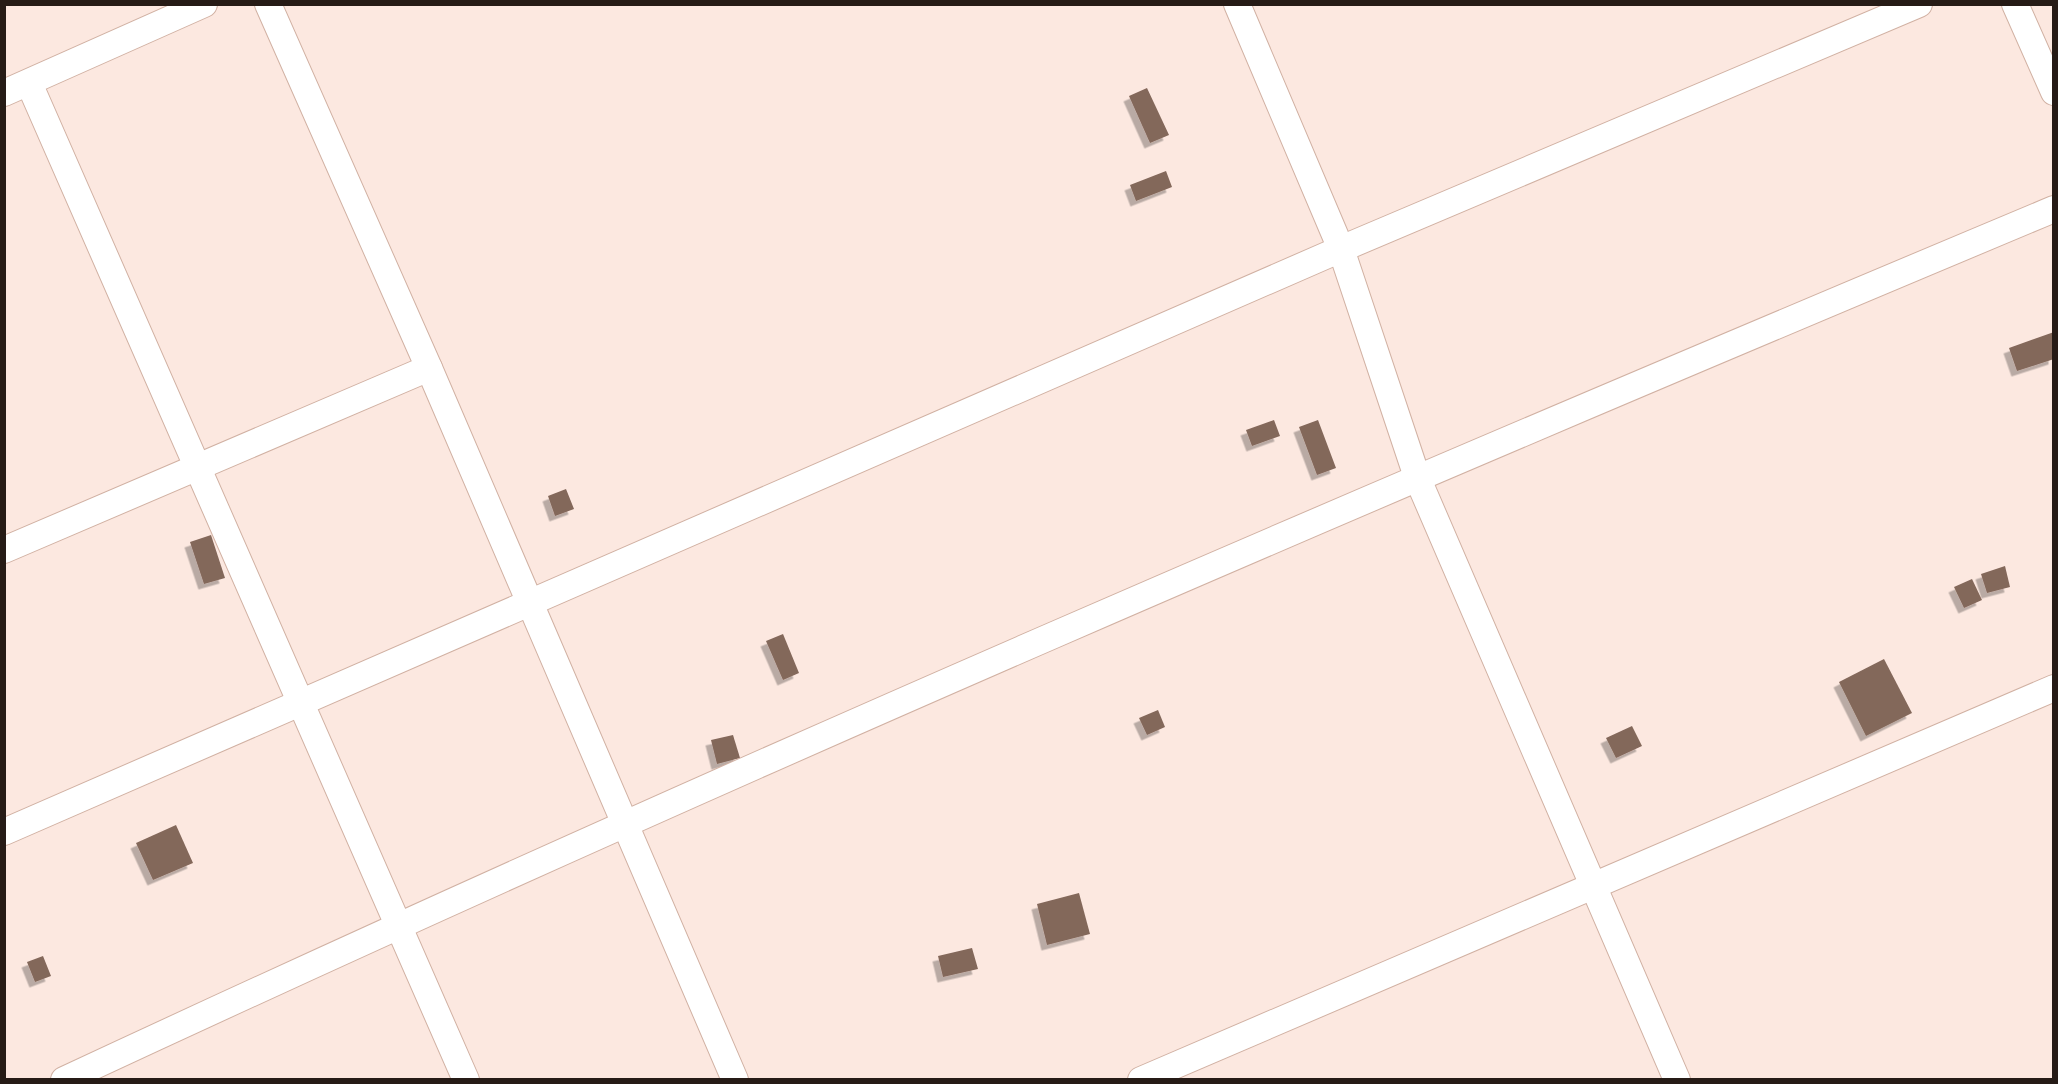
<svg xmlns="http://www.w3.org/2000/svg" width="2058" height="1084" viewBox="0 0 2058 1084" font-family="Literata,serif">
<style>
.building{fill:#83675a;filter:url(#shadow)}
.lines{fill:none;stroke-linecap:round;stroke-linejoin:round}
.street-casing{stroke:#d1b1a3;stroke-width:28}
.street{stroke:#fff;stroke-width:26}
</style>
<defs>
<filter id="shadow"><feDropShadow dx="-5.5" dy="5.5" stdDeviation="0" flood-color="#0004"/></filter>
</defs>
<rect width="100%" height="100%" fill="#fce8e0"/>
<g class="building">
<path d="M1147,88L1169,135L1150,143L1129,96Z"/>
<path d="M1166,171L1172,187L1136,201L1130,185Z"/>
<path d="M2054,332V359L2017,371L2009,348Z"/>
<path d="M1274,420L1280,436L1252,446L1246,430Z"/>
<path d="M1318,420L1336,468L1317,475L1299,427Z"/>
<path d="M566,489L574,509L555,516L548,496Z"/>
<path d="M211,535L225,578L204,584L190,542Z"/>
<path d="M2005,566L2010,587L1987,593L1981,574Z"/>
<path d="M1972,579L1982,600L1964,608L1954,587Z"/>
<path d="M783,634L799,673L783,680L766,641Z"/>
<path d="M1884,659L1912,713L1866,736L1839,682Z"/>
<path d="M1158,710L1165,727L1147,735L1139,718Z"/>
<path d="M1632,726L1642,746L1616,758L1606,738Z"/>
<path d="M733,735L740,758L717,764L711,740Z"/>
<path d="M176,825L193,863L153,880L136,843Z"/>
<path d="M1079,893L1090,934L1047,945L1037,904Z"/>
<path d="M972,948L978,969L943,977L938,956Z"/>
<path d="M43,956L51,976L35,982L27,962Z"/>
</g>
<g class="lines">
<g class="street-casing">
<g id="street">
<path d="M268,4L429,368L735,1080"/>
<path d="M1237,4L1341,249L1417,477L1677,1080"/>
<path d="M2015,4L2054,92"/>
<path d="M29,83L466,1080"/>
<path d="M4,93L204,4"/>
<path d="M4,550L429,368"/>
<path d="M4,832L1341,249L1919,4"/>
<path d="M64,1080C720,774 1386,489 2054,209"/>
<path d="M1141,1080L2054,688"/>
</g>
</g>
<use href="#street" class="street"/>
</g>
<rect width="2058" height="1084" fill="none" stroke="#261b16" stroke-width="12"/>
</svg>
